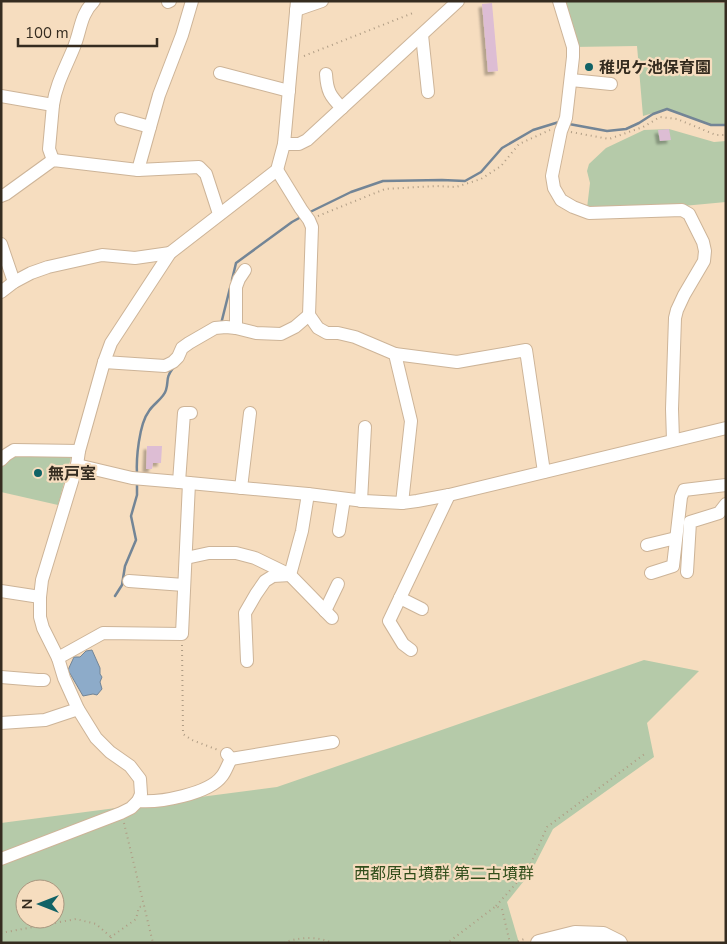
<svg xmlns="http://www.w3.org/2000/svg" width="727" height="944" viewBox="0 0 727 944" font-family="'Nunito Sans','Noto Sans JP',sans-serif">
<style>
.green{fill:#b5caa9;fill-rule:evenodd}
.water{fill:#8dabc9;stroke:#738596}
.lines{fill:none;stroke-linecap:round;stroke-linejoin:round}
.stream{stroke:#738596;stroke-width:2.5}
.building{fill:#ddbdd4;filter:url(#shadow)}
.minor-casing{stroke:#cdb498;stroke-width:14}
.major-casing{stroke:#cdb498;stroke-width:18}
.path{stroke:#af9c84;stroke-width:2;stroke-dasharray:1 4;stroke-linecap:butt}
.minor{stroke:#fff;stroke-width:12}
.major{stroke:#fff;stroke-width:16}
.poi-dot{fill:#116266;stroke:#f6ddbf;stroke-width:2}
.labels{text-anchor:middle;stroke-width:4.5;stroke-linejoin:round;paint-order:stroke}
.poi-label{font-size:16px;font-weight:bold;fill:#352c20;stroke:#f6ddbf;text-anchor:start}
.park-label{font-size:16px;fill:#304d1a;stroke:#f6ddbf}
</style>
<defs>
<filter id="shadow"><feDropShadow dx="-3.5" dy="3.5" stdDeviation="1" flood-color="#0004"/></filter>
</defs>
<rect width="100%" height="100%" fill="#f6ddbf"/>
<g class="green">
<path d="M561,1L726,3V125H711L667,109L643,116L637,46L573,47Z"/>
<path d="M669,129L714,142L726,141V202L683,206L587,208L590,183L587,171L589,164L606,148L644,130Z"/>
<path d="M14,453L72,454L58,505L1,492V465Z"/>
<path d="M644,660L699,671L647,723L654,757L553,829L531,872L507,902L519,943H1V823L277,787ZM25,889H55V919H25Z"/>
</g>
<path class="water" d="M92,650L100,668V674L102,677L100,682L102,689L97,695L93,694L83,696L68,670L74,657H80L86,651Z"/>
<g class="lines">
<g class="stream">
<path d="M569,124L607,131L626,129L639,123L653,114L667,109L711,125H726"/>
<path d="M308,213L351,192L383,181L442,180L465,181L481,172L502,148L533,130L559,122"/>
<path d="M232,280L236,263L292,222L301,217"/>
<path d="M221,324L230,288"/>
<path d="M137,475C136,459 139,424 149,411C153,404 164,398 166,390C169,380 165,379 173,368"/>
<path d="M115,596L122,585L125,566L136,540L131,516L137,495V483"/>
</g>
</g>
<g class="building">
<path d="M492,3L498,71L488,72L482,4Z"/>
<path d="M669,129L671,140L660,141L658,130Z"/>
<path d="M147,446H162L161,463H153L152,469H146Z"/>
</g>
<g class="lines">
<g class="minor-casing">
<g id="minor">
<path d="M559,1L573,47V57L566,118L561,131L552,176L554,188L561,200L573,207L589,213L682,210L689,214L703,242L705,251L704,261L684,295L677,310L675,318L672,409L673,440"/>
<path d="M168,2L170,1"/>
<path d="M296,10L322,1"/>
<path d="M422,35L428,92"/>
<path d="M220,73L289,91"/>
<path d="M326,74C327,91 330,96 342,108"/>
<path d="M571,80L611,84"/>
<path d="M1,96L53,105C56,84 66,67 74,47C81,30 80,15 94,1"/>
<path d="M53,105L49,149L53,160"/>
<path d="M121,119L150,127"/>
<path d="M284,144H299L307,140L458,1"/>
<path d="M138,170L159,95L182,35L192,1"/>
<path d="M277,170L301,209L309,220L312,227L309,315L318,328L327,333H338L355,337L395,354L411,421L402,503"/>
<path d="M1,196L6,194L53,160L138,170L199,167L206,174L219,214"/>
<path d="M1,244L14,282"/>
<path d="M1,292L14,282L31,273L48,267L102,255L135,258L170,253"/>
<path d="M236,328V287L239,279L245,270"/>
<path d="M395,354L457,362L526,350L544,472"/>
<path d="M104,362L165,366L173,362L178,357L182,348L189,343L215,328L226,327L236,328L256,333L281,334L295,327L309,315"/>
<path d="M1,460L6,455L14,450L79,451"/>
<path d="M77,465L132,478L179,482L308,494L364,501L402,503L417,501L449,495L726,428"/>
<path d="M179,482L184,413H191"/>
<path d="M241,488L250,413"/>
<path d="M361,501L365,427"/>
<path d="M339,531L344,499"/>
<path d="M647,545L676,538"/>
<path d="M186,558L209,553H236L255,558L290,575L332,618"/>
<path d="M687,572L690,522L719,513L726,504"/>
<path d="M651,573L673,566L681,497L684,490L726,485"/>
<path d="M129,581L184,585"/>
<path d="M1,591L40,597"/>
<path d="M400,598L422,609"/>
<path d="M325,611L338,584"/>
<path d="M411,650L403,644L389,621L449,495"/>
<path d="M58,658L103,633L182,634L189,483"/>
<path d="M247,661L245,613L256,594L265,581L273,576L290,575L302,531L308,494"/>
<path d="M1,677L38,680H44"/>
<path d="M1,723L45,720L78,709"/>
<path d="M231,759L333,742"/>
<path d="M138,801C159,803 209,794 222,776C226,771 228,764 231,759L227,754"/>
<path d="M1,859L121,813L131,808L138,801L141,794L140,779L130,766L110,752L96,738L78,709L64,678L58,658L43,628L40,617V597L42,580L77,465L79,451L104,362L111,343L170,253L277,170L284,144L297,1"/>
</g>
</g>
<g class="major-casing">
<path id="major" d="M539,943L575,934L603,935L619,943"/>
</g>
<g class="path">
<path d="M304,56L413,13"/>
<path d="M571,132L609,139L643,127L660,117L677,119L716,135H726"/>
<path d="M318,216L385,189L436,186L456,187L481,179L501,166L519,144L550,130"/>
<path d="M182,645L183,734L192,740L218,750"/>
<path d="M124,823L153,943"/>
<path d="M496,906L528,870L547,827L646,753"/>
<path d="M1,933L76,919L96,924L111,937"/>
<path d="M110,943L111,937L136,919L139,907L145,906"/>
<path d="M284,943C296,937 320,936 332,943"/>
<path d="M445,943L450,941L496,906L502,909L510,943"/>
<path d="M513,943L527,938"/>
</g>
<use href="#minor" class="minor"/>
<use href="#major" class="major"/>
</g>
<g class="poi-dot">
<circle cx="589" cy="67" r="5"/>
<circle cx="38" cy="473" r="5"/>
</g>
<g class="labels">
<g class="poi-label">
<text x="599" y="73">稚児ケ池保育園</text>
<text x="48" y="479">無戸室</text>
</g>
<g class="park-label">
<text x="444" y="879">西都原古墳群 第二古墳群</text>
</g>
</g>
<rect width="727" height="944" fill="none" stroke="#352c20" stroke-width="5"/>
<g transform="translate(40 904) rotate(270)"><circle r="24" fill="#f6ddbf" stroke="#a9967f"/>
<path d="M0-4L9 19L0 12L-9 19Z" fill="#116266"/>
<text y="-8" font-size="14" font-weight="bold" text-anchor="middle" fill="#352c20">N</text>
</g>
<path d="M18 38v8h139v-8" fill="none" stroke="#352c20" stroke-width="2.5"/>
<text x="25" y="38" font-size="15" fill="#352c20" stroke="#f6ddbf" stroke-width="4" paint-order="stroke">100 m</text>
</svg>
